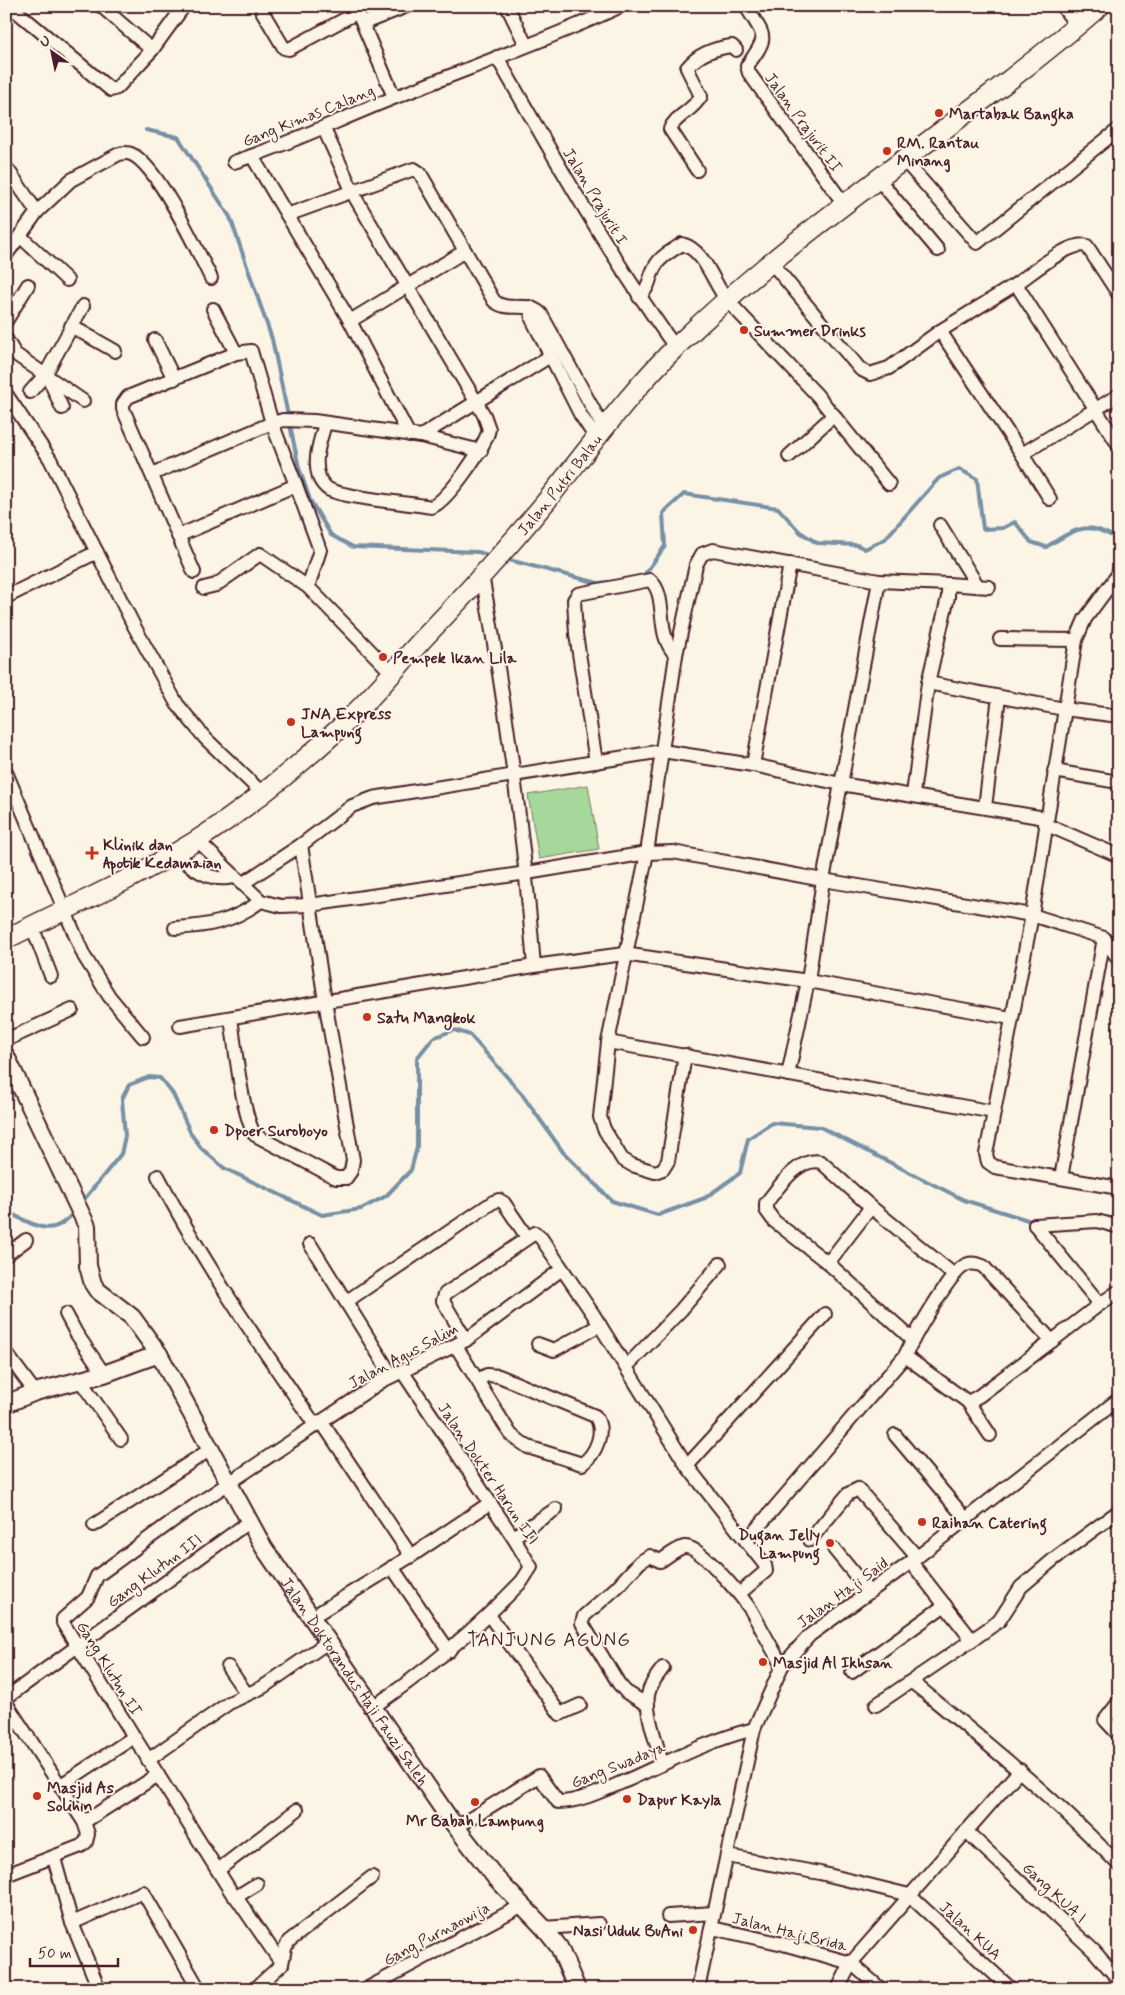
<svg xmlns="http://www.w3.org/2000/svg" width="1125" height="1995" viewBox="0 0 1125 1995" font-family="Mynerve,sans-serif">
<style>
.garden{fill:#a5d89a;stroke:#787c62}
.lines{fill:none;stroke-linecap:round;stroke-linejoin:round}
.stream{stroke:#7690a5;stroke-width:4}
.minor-casing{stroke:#4a1f2b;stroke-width:16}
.tertiary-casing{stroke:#4a1f2b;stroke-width:20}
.secondary-casing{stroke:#4a1f2b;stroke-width:22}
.minor{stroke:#fcf5e5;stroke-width:12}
.tertiary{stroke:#fcf5e5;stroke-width:16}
.secondary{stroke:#fcf5e5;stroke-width:19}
.poi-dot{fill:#c8321e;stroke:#fcf5e5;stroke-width:2}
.labels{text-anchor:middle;stroke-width:4;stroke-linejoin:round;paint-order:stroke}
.poi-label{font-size:16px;font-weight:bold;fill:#4a1f2b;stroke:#fcf5e5;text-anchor:start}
.street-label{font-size:16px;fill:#4a1f2b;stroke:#fcf5e5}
.quarter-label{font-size:19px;letter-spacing:1px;fill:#4a1f2b;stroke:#fcf5e5}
</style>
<rect width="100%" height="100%" fill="#fcf5e5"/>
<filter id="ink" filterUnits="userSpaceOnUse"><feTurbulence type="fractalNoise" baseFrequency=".02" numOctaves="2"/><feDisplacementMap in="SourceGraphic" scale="10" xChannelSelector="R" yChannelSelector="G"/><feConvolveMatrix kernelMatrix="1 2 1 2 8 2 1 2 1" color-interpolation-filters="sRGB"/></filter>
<g filter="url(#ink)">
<path class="garden" d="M588,785L599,849L539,859L528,795Z"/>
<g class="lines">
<g class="stream">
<path d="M146,130L178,137L230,217L272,339L299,468L310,500L331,535L353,547L478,552L491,556"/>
<path d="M505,559L598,583L610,582"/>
<path d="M641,577L645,574L665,546L663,513L684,494L778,508L800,532L817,543L857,545L865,549L885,539L939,478L959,469L977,479L983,529L1003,528L1015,522L1031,542L1046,547C1073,531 1085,519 1115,538L1119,554"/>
<path d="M82,1202L121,1154L125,1136L122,1099L129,1085L149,1077L160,1078L173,1094L191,1134L201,1148L224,1168L322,1215L361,1209L386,1196L411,1170L417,1147V1058L433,1038L454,1030L470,1035L522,1094L563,1152L612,1201L658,1215L705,1198L740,1173L748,1139L772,1123L820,1127L964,1200L1034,1222"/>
<path d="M6,1212C33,1222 50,1242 74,1212"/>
<path d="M1104,1217L1119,1219"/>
</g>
<g class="minor-casing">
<g id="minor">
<path d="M10,6L111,90L117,88L152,50L184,6"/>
<path d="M101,6L152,50"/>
<path d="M355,6L394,97"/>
<path d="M507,6L526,45"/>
<path d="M746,6C765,39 770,34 747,66L749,73L844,204"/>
<path d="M1062,6L1077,26"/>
<path d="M262,11L284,48L289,49L358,12"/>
<path d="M364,23L407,6"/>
<path d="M497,57C553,156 609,255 675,347"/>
<path d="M324,129L356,199L484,415L489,429C486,446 446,503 431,507C409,503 344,498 328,489C325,487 320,481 319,477C313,460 320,441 325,424"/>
<path d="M252,156L350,321L409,435"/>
<path d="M903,159L977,243L1119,129"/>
<path d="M234,162C290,144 342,118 396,97C471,67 548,40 621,6"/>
<path d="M6,167L37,212"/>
<path d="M697,170L670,129C675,116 693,111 701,96L687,68C698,54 715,48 732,46L736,50"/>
<path d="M878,179L938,250"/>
<path d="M287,215L414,169L420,173L494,301C508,313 527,300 541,314L604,429"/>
<path d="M20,236L67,280"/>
<path d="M6,255L37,212L71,180L119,154C123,153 127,152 131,154C157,164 198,252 211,278"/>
<path d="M770,261L860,369L870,374L889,368L940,331L1016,284"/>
<path d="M1119,295L1087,246C1070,240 1031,274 1016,284L1119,446"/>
<path d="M639,297C652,285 648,277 656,265C661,256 673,250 682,244C706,251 712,282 727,300L817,395L889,484"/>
<path d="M530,307L532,319L580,414L596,438"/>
<path d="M213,309L236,353"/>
<path d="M6,321L28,285"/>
<path d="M350,321L465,251"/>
<path d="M71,326L115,351"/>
<path d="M940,331L1022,454L1119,395"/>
<path d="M6,339L15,354L83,401"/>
<path d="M155,340L174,379"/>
<path d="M50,381L62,408"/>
<path d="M30,392L45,375L83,306"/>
<path d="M6,394L50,459L134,626L177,704L205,738L262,793"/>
<path d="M421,436L552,355"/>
<path d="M1022,454L1050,499"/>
<path d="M789,456L834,415"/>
<path d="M152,474L272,423L283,420L314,421L421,436L481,451"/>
<path d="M940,525L977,585"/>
<path d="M178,536L296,485L320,550L308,587"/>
<path d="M194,572L123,409V404L128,397L236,353L251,351L272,423L296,485"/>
<path d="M1119,573L1085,619L1076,640L1032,915L986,1154L988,1162L995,1167L1119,1188"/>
<path d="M482,575C506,705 524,835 534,966"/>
<path d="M948,584L989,587"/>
<path d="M204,588L216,585L260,554L308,587L392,673"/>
<path d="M6,597L97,552"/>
<path d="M1000,639L1076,640"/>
<path d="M928,683L1064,709L1119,716"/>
<path d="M596,762L576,634L574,600L578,594L650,580C669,596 654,635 676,655"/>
<path d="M753,765L790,564"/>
<path d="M1054,771L1112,781"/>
<path d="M6,772L84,956L109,996L143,1037"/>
<path d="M985,807L999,697"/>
<path d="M1045,824L1119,856"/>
<path d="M197,840L261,901L281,906L310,905L527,873L647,853L673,852L823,880L1032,915L1104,938L1119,960"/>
<path d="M174,853C192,868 210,883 234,877"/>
<path d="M242,884L301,845L352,806L373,798L662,751L753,765L841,784L1045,818"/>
<path d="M32,926L51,976"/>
<path d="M175,928C209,926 232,922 261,901"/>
<path d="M231,1018C235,1045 242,1115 255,1135L336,1178H346L351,1171L353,1160L325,1001L301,845"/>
<path d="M180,1026L534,966L624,954L808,981L1011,1018"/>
<path d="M6,1040L72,1010"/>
<path d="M608,1042L994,1112"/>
<path d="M685,1055L668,1161L663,1169L655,1172L632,1165L622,1159L604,1129L600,1117L608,1042L647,853L676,655L696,565L702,554L713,550L879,581L948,584V597L928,683L913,794"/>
<path d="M788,1075L808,981L823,880L879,581"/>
<path d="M158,1176C203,1263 259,1344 315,1425"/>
<path d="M1061,1178L1104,938"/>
<path d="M1035,1225L1100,1304L1052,1341"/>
<path d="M1035,1225L1097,1221L1119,1227"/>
<path d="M310,1244L392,1376"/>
<path d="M6,1255L26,1240"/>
<path d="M828,1263L871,1207"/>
<path d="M347,1301L493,1202L499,1200L504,1203L527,1237"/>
<path d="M1100,1304L1119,1291"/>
<path d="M66,1314L76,1333L104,1374"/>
<path d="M466,1340L443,1301L445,1294L535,1233L541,1238L593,1314L687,1466"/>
<path d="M913,1340L828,1263L774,1221L766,1210V1203C778,1188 799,1156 821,1162L871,1207L954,1275"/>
<path d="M538,1344L554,1350L600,1325"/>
<path d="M456,1346L511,1435L528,1447L582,1464C596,1454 606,1431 595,1416L499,1376L487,1375L478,1380"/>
<path d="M6,1353L35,1392"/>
<path d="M626,1367L681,1310L720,1264"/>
<path d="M80,1380L121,1439"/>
<path d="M968,1402L990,1435"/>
<path d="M321,1421L411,1556"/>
<path d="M895,1435L966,1519"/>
<path d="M94,1525L211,1449"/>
<path d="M513,1537L556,1509"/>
<path d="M747,1540L905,1356C913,1338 949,1274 964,1266C970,1262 976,1263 983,1266L1052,1341L979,1396L968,1402L905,1356"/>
<path d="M810,1540L848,1494L858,1489L917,1557"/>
<path d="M834,1549L869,1592"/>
<path d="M392,1567L449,1651"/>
<path d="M489,1615L560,1714L580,1705"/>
<path d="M312,1617L411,1556L490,1503"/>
<path d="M972,1640L999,1621L1021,1587L1054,1559L1119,1511"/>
<path d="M782,1666L751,1610L739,1594L766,1571L765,1565L687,1466L825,1314"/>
<path d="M228,1667L246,1693"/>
<path d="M852,1672L945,1605"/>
<path d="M911,1681C983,1740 1055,1798 1119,1865"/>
<path d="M6,1698L250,1521"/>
<path d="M1119,1702L1105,1720L1119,1735"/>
<path d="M6,1703L84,1822L88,1834L86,1842L81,1846L6,1875"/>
<path d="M648,1705L626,1692L619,1684L582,1623L584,1616L616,1588L640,1562L650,1556L660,1561C667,1557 676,1549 684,1547C699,1545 729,1583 739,1594"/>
<path d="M876,1705L972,1640L911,1562"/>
<path d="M373,1707C428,1670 476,1629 522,1581L531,1567L513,1537L402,1371"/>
<path d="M148,1760L229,1703L263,1687L328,1642"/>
<path d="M662,1764C658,1746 645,1713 648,1695C650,1684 657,1676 663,1668"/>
<path d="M61,1785L134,1737"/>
<path d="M84,1822L158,1775"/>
<path d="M457,1827L539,1776L558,1802C582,1802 608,1788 630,1779C670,1761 710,1740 754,1729"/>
<path d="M966,1831L1094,1951L1119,1980"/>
<path d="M727,1856L820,1873L909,1895L1011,1989"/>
<path d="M54,1858L72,1923L99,1989"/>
<path d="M218,1870L297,1810"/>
<path d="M257,1884L236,1897L233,1895L63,1623V1619L88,1597L97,1576L178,1517L382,1381L466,1340L562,1269"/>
<path d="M236,1897L282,1964"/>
<path d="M668,1916L714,1913"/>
<path d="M72,1923L143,1892L199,1989"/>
<path d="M544,1928L599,1924"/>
<path d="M712,1928L783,1944L851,1963L881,1989"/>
<path d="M255,1989L282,1964L285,1948L289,1941L372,1877"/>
<path d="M366,1989L521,1906"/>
<path d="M698,1989L754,1729L782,1666L810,1635L911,1562L1119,1399"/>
<path d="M838,1989L851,1963L1020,1770"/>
</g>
</g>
<g class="tertiary-casing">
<g id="tertiary">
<path id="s1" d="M6,1056L87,1226L88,1266L93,1284L97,1290L132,1317L159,1354L264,1548L449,1818L495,1877L544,1928L559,1947L577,1989"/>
<path d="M6,1404L35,1392L104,1374L159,1354"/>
</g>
</g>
<g class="secondary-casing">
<g id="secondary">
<path id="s2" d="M6,939C69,907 134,879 194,842C242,812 290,773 332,735C365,706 393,672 422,640C464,596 505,551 544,504C588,450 629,392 680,343C809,218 964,124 1100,6"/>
</g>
</g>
<use href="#minor" class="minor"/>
<use href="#tertiary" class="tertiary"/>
<use href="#secondary" class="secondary"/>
</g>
</g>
<g class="poi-dot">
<circle cx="939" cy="113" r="5"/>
<circle cx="887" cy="151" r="5"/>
<circle cx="744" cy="330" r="5"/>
<circle cx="383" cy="657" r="5"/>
<circle cx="291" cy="722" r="5"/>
<path d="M89.5 845.5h5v5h5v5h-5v5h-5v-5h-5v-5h5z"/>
<circle cx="367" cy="1017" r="5"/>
<circle cx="214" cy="1130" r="5"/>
<circle cx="922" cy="1522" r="5"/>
<circle cx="830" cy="1543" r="5"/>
<circle cx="763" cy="1662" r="5"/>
<circle cx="37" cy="1796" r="5"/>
<circle cx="627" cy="1799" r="5"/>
<circle cx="475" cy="1802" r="5"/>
<circle cx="693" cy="1930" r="5"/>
</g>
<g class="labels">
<g class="poi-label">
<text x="949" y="119">Martabak Bangka</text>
<text x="897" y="148">RM. Rantau<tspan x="897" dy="18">Minang</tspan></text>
<text x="754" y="336">Summer Drinks</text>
<text x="393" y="663">Pempek Ikan Lila</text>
<text x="301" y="719">JNA Express<tspan x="301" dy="18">Lampung</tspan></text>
<text x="103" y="850">Klinik dan<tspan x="103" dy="18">Apotik Kedamaian</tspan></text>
<text x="377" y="1023">Satu Mangkok</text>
<text x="224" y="1136">Dpoer Suroboyo</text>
<text x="932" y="1528">Raihan Catering</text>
<text x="820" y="1540" text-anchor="end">Dugan Jelly<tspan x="820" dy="18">Lampung</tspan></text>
<text x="773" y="1668">Masjid Al Ikhsan</text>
<text x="47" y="1793">Masjid As<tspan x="47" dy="18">Solihin</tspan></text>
<text x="637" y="1805">Dapur Kayla</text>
<text x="475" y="1826" text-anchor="middle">Mr Babah Lampung</text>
<text x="683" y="1936" text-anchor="end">Nasi Uduk BuAni</text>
</g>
<g class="street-label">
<text transform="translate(308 115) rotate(-22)" y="6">Gang Kimas Calang</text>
<text transform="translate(804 122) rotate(54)" y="6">Jalan Prajurit II</text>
<text transform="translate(596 196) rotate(59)" y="6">Jalan Prajurit I</text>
<text dy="6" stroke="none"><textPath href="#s2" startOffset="725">Jalan Putri Balau</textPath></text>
<text transform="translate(403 1355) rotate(-28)" y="6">Jalan Agus Salim</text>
<text transform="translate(489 1473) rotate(56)" y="6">Jalan Dokter Harun III</text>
<text transform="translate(154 1570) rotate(-36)" y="6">Gang Klutun III</text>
<text transform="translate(842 1592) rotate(-36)" y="6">Jalan Haji Said</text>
<text transform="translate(110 1668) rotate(58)" y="6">Gang Klutun II</text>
<text dy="6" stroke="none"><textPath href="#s1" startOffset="726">Jalan Doktorandus Haji Fauzi Saleh</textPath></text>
<text transform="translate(618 1764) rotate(-22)" y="6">Gang Swadaya</text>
<text transform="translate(1055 1892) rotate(43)" y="6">Gang KUA I</text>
<text transform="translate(971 1930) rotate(43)" y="6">Jalan KUA</text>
<text transform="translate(790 1931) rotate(14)" y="6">Jalan Haji Brida</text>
<text transform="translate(436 1933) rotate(-28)" y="6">Gang Purnaowija</text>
</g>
<g class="quarter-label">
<text x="549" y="1646">TANJUNG AGUNG</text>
</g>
</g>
<rect width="1125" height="1995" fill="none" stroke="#fcf5e5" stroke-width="25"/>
<rect x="12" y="12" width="1100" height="1970" fill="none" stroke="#4a1f2b" stroke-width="2" filter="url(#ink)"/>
<g transform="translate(52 52) rotate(327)" stroke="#fcf5e5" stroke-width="4" paint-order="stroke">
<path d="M0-4L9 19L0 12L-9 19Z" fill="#4a1f2b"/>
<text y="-8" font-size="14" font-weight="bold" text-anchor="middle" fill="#4a1f2b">U</text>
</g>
<path d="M30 1958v8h88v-8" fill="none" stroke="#4a1f2b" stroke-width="2.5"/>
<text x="38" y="1958" font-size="15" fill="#4a1f2b" stroke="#fcf5e5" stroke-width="4" paint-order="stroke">50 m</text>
</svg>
